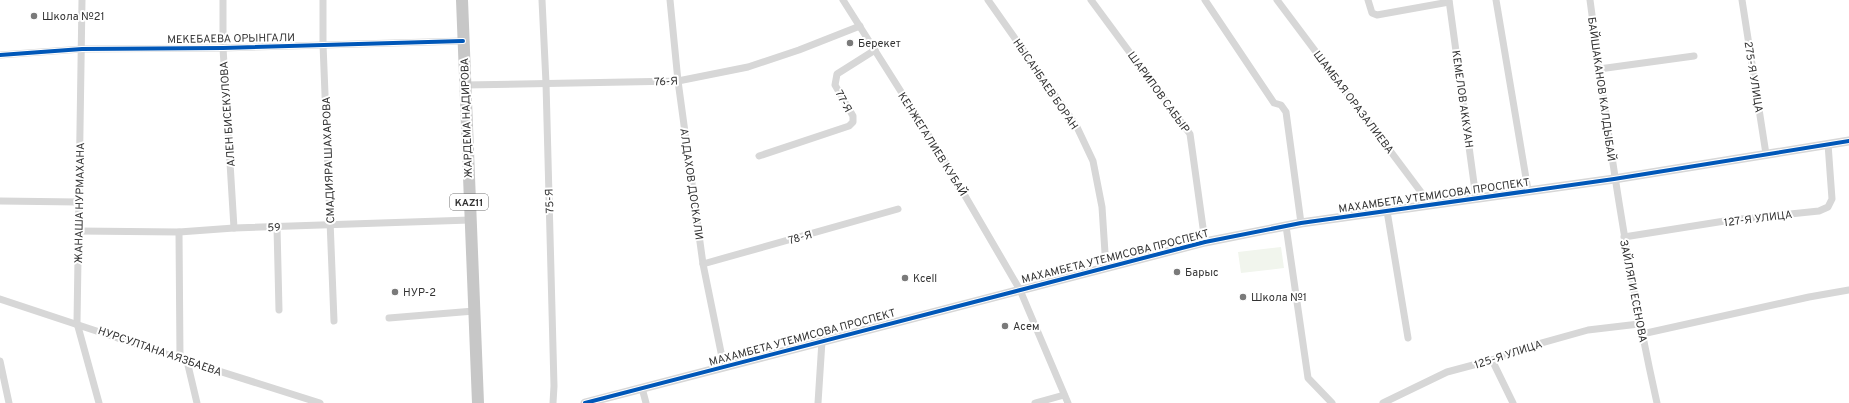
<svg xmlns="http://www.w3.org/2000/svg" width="1849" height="403" viewBox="0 0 1849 403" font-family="Overpass,sans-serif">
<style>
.green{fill:#f1f5ed}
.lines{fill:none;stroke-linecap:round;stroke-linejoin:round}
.minor{stroke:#d7d7d7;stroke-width:7}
.tertiary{stroke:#d7d7d7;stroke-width:9}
.trunk{stroke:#c7c7c7;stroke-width:12}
.cycleway-casing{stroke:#fff;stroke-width:6}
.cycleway{stroke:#0057b8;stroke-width:4}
.poi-dot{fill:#7a7a7a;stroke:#fff;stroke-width:1.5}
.labels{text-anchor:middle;stroke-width:4;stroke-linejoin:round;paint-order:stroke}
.shield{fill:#fff;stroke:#707070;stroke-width:1}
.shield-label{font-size:10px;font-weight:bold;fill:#333}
.poi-label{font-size:11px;fill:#333;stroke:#fff;text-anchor:start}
.street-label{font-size:11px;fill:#333;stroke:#fff}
</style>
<rect width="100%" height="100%" fill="#fff"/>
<path class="green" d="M1281,247L1284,268L1241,273L1238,252Z"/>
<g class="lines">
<g class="minor">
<path d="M82,0L77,323L99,403"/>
<path d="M223,0V48L234,228"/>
<path d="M323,0V44L334,321"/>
<path d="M542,0L546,83L554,386L553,403"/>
<path d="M670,0L678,81L703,264L724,367"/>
<path d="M843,0L943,158L1020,290L1068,403"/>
<path d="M988,0L1076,125L1093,161L1102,207L1106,268"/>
<path d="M1091,0L1190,134L1205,242"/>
<path d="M1205,0L1274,103L1281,105L1286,112L1301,223"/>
<path d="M1277,0L1430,204"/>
<path d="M1368,0L1372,13L1377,15L1449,2"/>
<path d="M1449,0L1476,198"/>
<path d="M1496,0L1528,190"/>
<path d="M1590,0C1608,135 1627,270 1657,403"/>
<path d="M1742,0L1766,154"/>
<path d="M0,55L82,49L223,48L463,41"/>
<path d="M1599,69L1694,56"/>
<path d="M465,85L678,81L748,67L799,50L860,26"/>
<path d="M759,156L849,126L853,122V116L835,85L837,74L875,50"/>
<path d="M0,201L78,202"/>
<path d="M1387,211L1408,338"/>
<path d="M1286,226L1308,378L1332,403"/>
<path d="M277,227L279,310"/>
<path d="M78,231L179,232L234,228L470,220"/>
<path d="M179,232L180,358"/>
<path d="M1624,237L1731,220L1819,211L1828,207L1832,199L1828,144"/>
<path d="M703,264L898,209"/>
<path d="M0,299L187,361L320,403"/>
<path d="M389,318L474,311"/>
<path d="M1642,334L1809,297L1849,290"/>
<path d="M1492,360L1513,403"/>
<path d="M0,361L9,403"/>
<path d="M187,361L197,403"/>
<path d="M642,388L646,403"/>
<path d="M818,403L822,341"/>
<path d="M1035,403L1064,395"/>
<path d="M1383,403L1447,372L1492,360L1524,348L1588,330L1639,324"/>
</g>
<path class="tertiary" d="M585,403L1205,242L1301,223L1614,179L1849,141"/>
<path class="trunk" d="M462,0L478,403"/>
<g class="cycleway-casing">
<g id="cycleway">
<path d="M0,55L82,49L223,48L463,41"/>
<path d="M585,403L1205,242L1301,223L1614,179L1849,141"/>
</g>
</g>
<use href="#cycleway" class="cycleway"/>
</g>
<g class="poi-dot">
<circle cx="34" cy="16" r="4"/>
<circle cx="850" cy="43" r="4"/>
<circle cx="1177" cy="272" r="4"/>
<circle cx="905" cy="278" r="4"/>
<circle cx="395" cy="292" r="4"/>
<circle cx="1243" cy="297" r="4"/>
<circle cx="1005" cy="326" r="4"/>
</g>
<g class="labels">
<rect class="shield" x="450" y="194" width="38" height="16" rx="3"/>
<g class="shield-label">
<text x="469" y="206">KAZ11</text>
</g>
<g class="poi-label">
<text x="42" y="20">Школа №21</text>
<text x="858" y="47">Берекет</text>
<text x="1185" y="276">Барыс</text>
<text x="913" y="282">Kcell</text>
<text x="403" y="296">НУР-2</text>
<text x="1251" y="301">Школа №1</text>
<text x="1013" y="330">Асем</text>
</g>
<g class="street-label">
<text transform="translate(231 38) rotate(-1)" y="4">МЕКЕБАЕВА ОРЫНГАЛИ</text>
<text transform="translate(1754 77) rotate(81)" y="4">275-Я УЛИЦА</text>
<text transform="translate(666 81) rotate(-3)" y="4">76-Я</text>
<text transform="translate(1046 84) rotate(56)" y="4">НЫСАНБАЕВ БОРАН</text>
<text transform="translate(1602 89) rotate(82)" y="4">БАЙШАКАНОВ КАЛДЫБАЙ</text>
<text transform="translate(1159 92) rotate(54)" y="4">ШАРИПОВ САБЫР</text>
<text transform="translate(1463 99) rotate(82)" y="4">КЕМЕЛОВ АККУАН</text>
<text transform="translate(844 101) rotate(62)" y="4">77-Я</text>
<text transform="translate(1354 102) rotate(53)" y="4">ШАМБАЯ ОРАЗАЛИЕВА</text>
<text transform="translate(227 114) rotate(-94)" y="4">АЛЕН БИСЕКУЛОВА</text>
<text transform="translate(466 118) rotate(-92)" y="4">ЖАРДЕМА НАДИРОВА</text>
<text transform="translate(933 144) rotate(58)" y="4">КЕНЖЕГАЛИЕВ КУБАЙ</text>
<text transform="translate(328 160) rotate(-92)" y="4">СМАДИЯРА ШАХАРОВА</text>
<text transform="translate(692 184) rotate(82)" y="4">АЛДАХОВ ДОСКАЛИ</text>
<text transform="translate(1434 195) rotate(-8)" y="4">МАХАМБЕТА УТЕМИСОВА ПРОСПЕКТ</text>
<text transform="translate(549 201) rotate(-92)" y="4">75-Я</text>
<text transform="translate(79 203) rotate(-89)" y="4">ЖАНАША НУРМАХАНА</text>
<text transform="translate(1758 218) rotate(-7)" y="4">127-Я УЛИЦА</text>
<text transform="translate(274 227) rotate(-2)" y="4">59</text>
<text transform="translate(800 237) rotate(-16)" y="4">78-Я</text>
<text transform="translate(1115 256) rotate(-14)" y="4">МАХАМБЕТА УТЕМИСОВА ПРОСПЕКТ</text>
<text transform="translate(1634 291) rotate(79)" y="4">ЗАЙЛЯГИ ЕСЕНОВА</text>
<text transform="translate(802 337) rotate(-15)" y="4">МАХАМБЕТА УТЕМИСОВА ПРОСПЕКТ</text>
<text transform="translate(160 351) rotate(19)" y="4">НУРСУЛТАНА АЯЗБАЕВА</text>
<text transform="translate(1508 354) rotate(-18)" y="4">125-Я УЛИЦА</text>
</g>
</g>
</svg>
